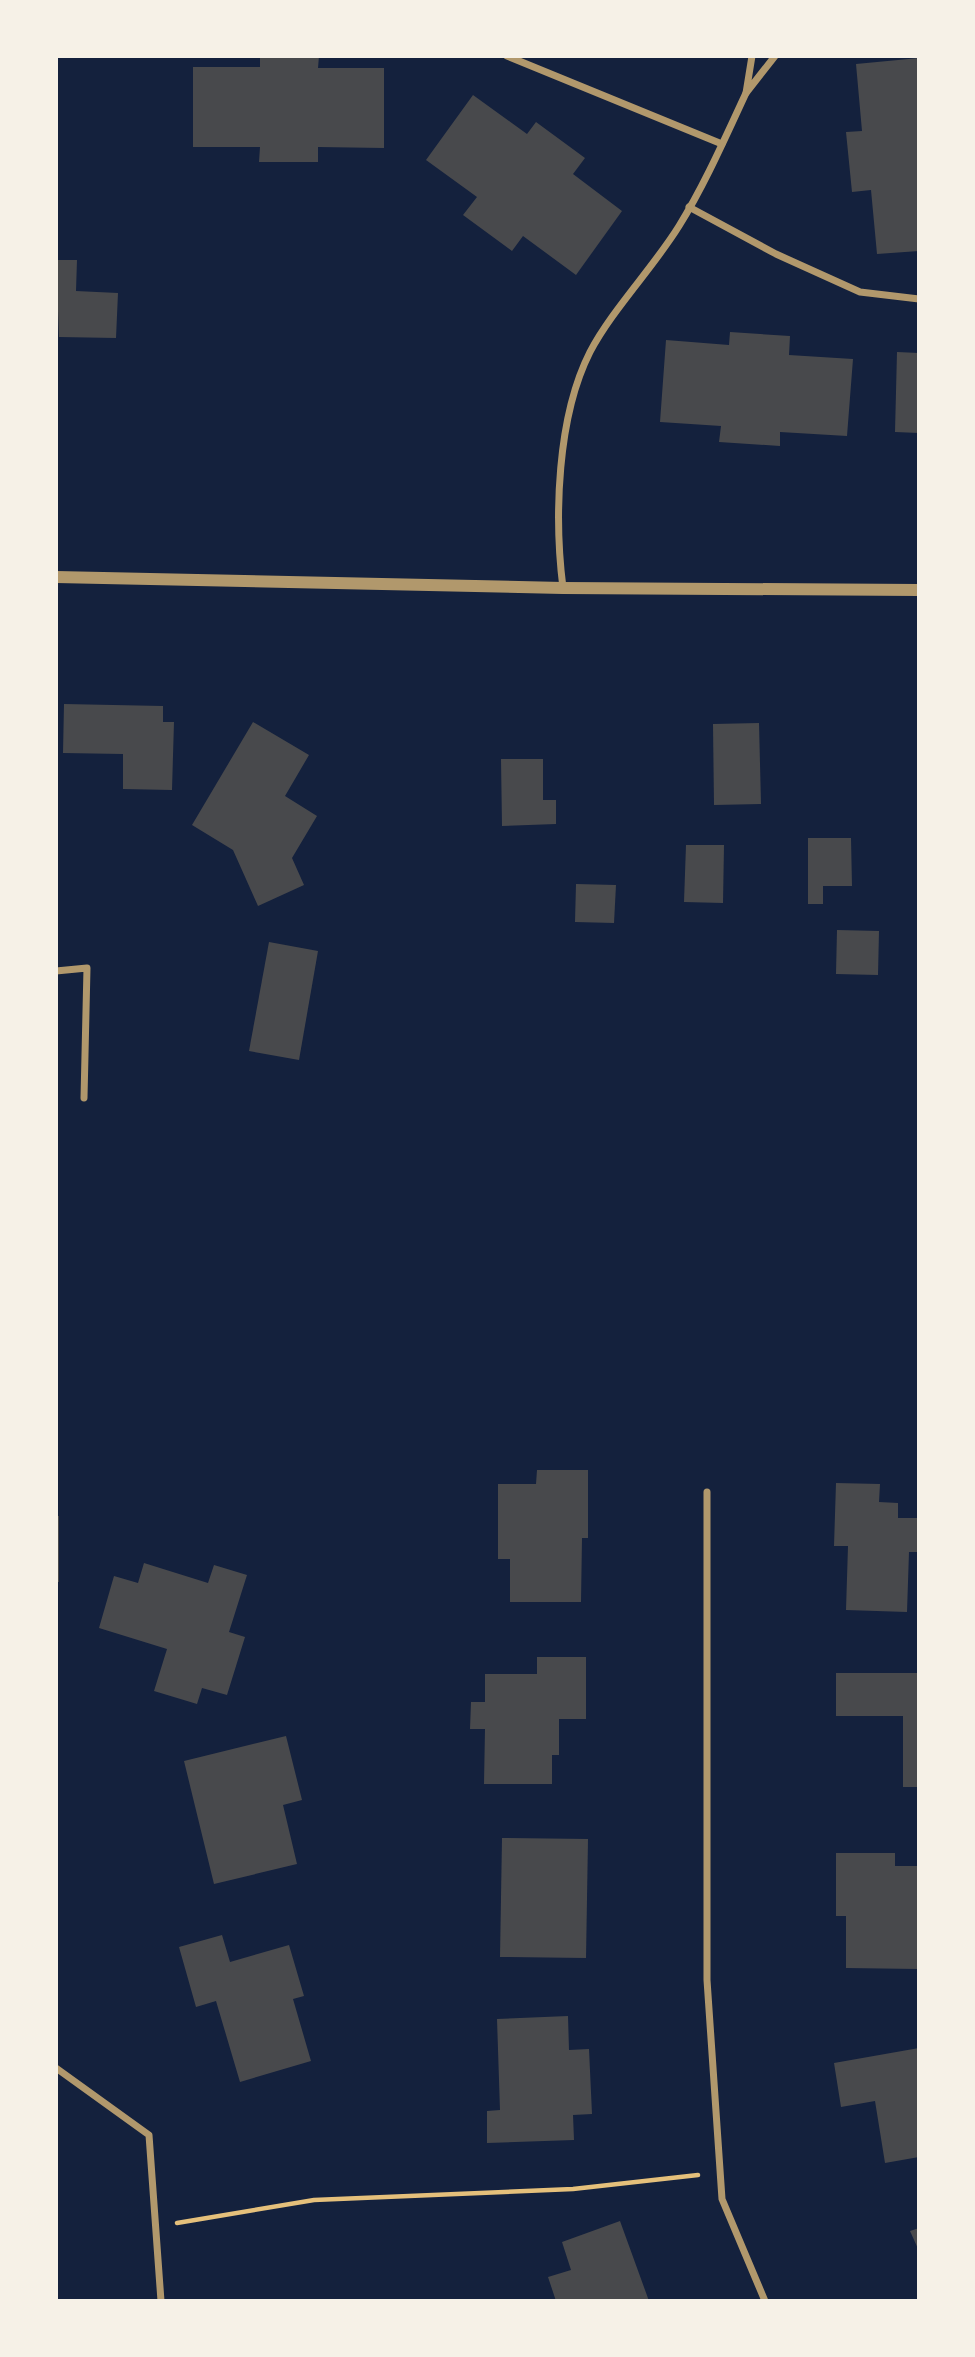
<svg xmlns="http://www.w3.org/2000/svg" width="975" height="2357" viewBox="0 0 975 2357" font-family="'DejaVu Sans',sans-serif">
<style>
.building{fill:#48494c}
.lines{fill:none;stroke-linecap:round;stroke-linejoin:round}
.path{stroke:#e5c07b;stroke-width:4.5}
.minor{stroke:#b1986c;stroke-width:7}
.tertiary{stroke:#b1986c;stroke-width:12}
</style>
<rect width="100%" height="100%" fill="#14213d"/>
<g class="building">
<path d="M260,56H319L318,68H384V148L318,147V162H259L260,147H193V67H260Z"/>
<path d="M919,58V251L877,254L871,190L852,192L846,132L862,131L856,64Z"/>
<path d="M473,95L527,134L536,122L585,158L573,174L622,211L576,275L523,236L512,251L463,215L477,197L426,160Z"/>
<path d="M56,260H77L76,291L118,293L116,338L59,337Z"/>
<path d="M730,332L790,336L789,355L853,359L847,436L780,432V446L719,442L721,426L660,422L666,340L729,345Z"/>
<path d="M897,352L919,353V433L895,432Z"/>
<path d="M64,704L163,706V722H174L172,790L123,789V754L63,753Z"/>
<path d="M253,722L309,755L285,796L317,816L292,858L304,885L258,906L233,850L192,825Z"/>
<path d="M759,723L761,804L714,805L713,724Z"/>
<path d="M501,759H543V800H556V824L502,826Z"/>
<path d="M808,838H851L852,886H823V904H808Z"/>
<path d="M686,845H724L723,903L684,902Z"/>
<path d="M576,884L616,885L614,923L575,922Z"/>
<path d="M837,930L879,931L878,975L836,974Z"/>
<path d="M269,942L318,951L299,1060L249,1051Z"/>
<path d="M537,1470H588V1538H582L581,1602H510V1559H498V1484H536Z"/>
<path d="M836,1483L880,1484L879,1502L898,1503V1518H919V1552H909L907,1612L846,1610L848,1546H834Z"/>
<rect x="56" y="1516" width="3" height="66"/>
<path d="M144,1563L208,1583L214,1565L247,1575L229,1632L245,1637L227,1695L202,1688L197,1704L154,1691L167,1649L99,1628L114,1576L138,1583Z"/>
<path d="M537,1657H586V1719H559V1755H552V1784H484L485,1729H470L471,1702H485V1674H537Z"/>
<path d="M836,1673H919V1787H903V1716H836Z"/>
<path d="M286,1736L302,1800L283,1805L297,1864L214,1884L184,1761Z"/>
<path d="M502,1838L588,1839L586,1958L500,1957Z"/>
<path d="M836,1853H895V1866H919L918,1969L846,1968V1916H836Z"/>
<path d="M222,1935L230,1962L289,1945L304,1996L293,1999L311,2061L240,2082L216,2001L196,2007L179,1947Z"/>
<path d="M568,2016L569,2050L589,2049L592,2114L573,2115L574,2140L487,2143V2111L500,2110L497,2019Z"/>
<path d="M919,2048V2157L885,2163L875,2101L841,2107L834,2063Z"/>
<path d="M620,2221L649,2301H556L548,2277L571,2270L562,2242Z"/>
<path d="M919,2228V2251L910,2231Z"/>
</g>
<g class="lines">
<path class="path" d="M177,2223L314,2200L573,2189L698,2175"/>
<g class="minor">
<path d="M507,56L722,144"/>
<path d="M752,56L746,93L775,56"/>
<path d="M689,207L776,254L860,292L919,299"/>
<path d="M563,588C554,517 557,417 590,352C612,310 653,268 679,226C705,184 725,138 746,93"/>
<path d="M56,971L87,968L84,1098"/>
<path d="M707,1492V1980L722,2199L765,2301"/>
<path d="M56,2068L149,2135L161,2301"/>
</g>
<path class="tertiary" d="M56,577L563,588L919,590"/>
</g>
<rect width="975" height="2357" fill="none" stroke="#f6f1e7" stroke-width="116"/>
</svg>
